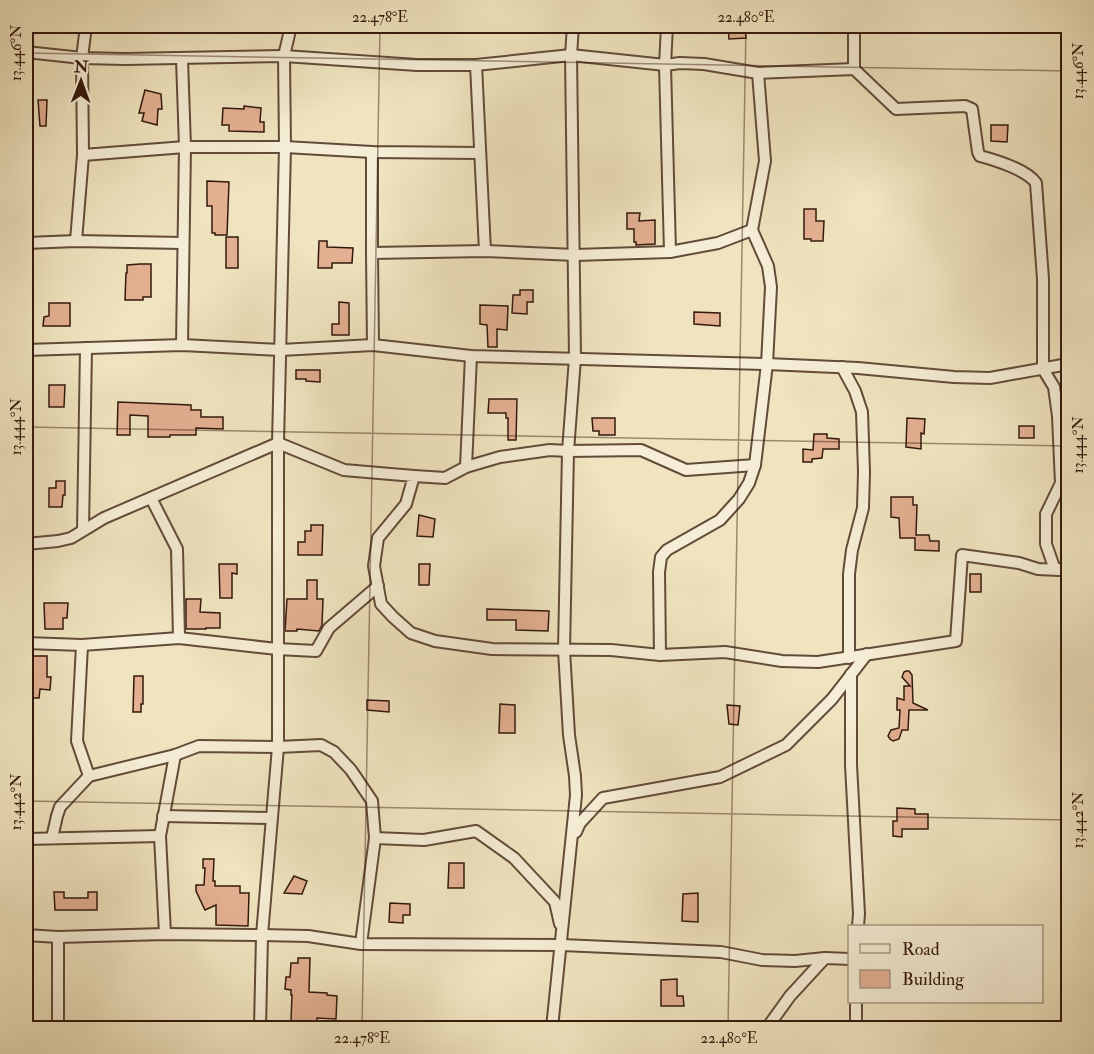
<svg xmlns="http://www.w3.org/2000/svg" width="1094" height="1054" viewBox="0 0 1094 1054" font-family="'IM FELL Double Pica',serif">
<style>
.building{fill:#e3b092;stroke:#34180c;stroke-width:1.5}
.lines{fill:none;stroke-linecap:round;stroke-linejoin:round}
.minor-casing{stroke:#634b39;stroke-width:14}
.minor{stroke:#f5edd5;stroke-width:10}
.ticks{fill:none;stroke:#34180c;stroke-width:1.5;stroke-opacity:0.45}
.neatline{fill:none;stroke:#34180c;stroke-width:2}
.ticks-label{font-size:15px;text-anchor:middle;fill:#34180c}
</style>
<rect width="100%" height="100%" fill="#efe4bf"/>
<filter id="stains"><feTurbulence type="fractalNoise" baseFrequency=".00333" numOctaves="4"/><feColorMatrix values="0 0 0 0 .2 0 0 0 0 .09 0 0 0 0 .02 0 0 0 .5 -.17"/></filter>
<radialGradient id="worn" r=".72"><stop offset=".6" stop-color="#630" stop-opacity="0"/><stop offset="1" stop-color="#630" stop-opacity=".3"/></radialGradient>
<g class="building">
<path d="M745,26L746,38L729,39L728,27Z"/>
<path d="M145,90L161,94L162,109H158L157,125L142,121L144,113H139Z"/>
<path d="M38,100H47L46,126H40Z"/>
<path d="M244,106L261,108L260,122H264V132L229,131V125H222L223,108L244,109Z"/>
<path d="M991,125H1008L1007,142L991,141Z"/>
<path d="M207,181L229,182L227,235H215V233H212V206H207Z"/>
<path d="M804,209H816V221H824L823,241H811V239H804Z"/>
<path d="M627,213H640L639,221L655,220V244L636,245V242H634V229H627Z"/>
<rect x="226" y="237" width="12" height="31"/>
<path d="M319,241H327V247L353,248L352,263H332V268H318Z"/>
<path d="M140,264H151V297H143V300H125L126,273H127V265Z"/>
<path d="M520,290H533V302H527V314L512,313L513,295H520Z"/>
<path d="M339,302L349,303V335H332V324H339Z"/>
<path d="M49,303H70V326H43L44,317L49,316Z"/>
<path d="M480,305L508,306L507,330L497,329V347H488L487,325L480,324Z"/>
<path d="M694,312L720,313V326L694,324Z"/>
<path d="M296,370H320V382L306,381V379H296Z"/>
<path d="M49,385H65L64,407H49Z"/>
<path d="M489,399H517L516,440H508V418H506V413H488Z"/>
<path d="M118,402L191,405V410H201V417H223V429L196,428V435H170V437H148V416L130,415V435H117Z"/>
<path d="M592,418H615V435H599V431H593Z"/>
<path d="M907,418L925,419L924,434L921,433V449L906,447Z"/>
<rect x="1019" y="426" width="15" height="12"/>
<path d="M814,434H827V438L839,439V449H823L822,458L812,459V462H803V449L813,450Z"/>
<path d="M56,481H65V495H63L62,507H49V488H56Z"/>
<path d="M891,497H913V505H917L916,535H929L930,541H939V551L915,550V538H900L899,518L891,517Z"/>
<path d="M419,515L435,519L433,537L417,536Z"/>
<path d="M311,525H323L322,555H298V542H305V531H311Z"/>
<path d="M219,564H237V574L232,573V598H220Z"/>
<path d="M419,564H430L429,585H419Z"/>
<rect x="970" y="574" width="11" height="18"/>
<path d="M307,580H317V599H323L322,625L319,631L297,629V631H285L287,599H307Z"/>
<path d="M186,599H201L200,612L220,613V628H206V629H186Z"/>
<path d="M44,603H68L67,618H63V629H45Z"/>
<path d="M487,609L549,611L548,631L516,630V620H487Z"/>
<path d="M27,656H47V677H51L50,690L40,689L39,698H28V690H26V663H27Z"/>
<path d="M906,671H909L912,675L913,703L928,710H909L908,730H902L899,739L893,741L890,739L888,736L891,730L899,728L900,710H897V698L904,700V686H910L902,677L904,672Z"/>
<path d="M134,676H143V704H141V712H133Z"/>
<path d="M367,700L389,701V712L367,710Z"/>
<path d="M500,704L515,705V733H499Z"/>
<path d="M727,705L740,706L738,725L729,724Z"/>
<path d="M897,808L915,809V814H928V829H902V837L893,836V821H897Z"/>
<path d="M203,859H214L213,881H215V886H240V893H249L248,926L216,925V905L205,910L196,891V885H204L205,868H203Z"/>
<path d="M449,863H464V888H448Z"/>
<path d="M294,876L307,881L302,894L284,893Z"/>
<path d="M54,892H64V898H88V892H97V910H55Z"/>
<path d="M698,893V922L682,921L683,894Z"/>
<path d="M390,903L410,904V915H403V923L389,922Z"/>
<path d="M298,958H310L309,992L327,993V995L337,996L336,1019L317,1018V1023L291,1021L292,995H291V990L285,989L286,977H290L291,963H298Z"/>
<path d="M677,979V996H683L684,1006H661V980Z"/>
</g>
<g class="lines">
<g class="minor-casing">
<g id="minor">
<path d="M573,26L571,55L575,358L568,451L641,450L686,470L755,465"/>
<path d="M667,26L665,65L670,252"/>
<path d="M26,52L82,58L125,59L284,56L417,65H476L571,55L665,65L680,63L704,64L758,73L854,69L896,109L965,106L972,109L978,152L980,156C995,160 1027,170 1036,183L1043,279V369L1054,387L1058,416L1061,483L1046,514V544L1054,567L1066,571"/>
<path d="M182,59L185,147L182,345"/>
<path d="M476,65L485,251"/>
<path d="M854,69V26"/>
<path d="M372,152V253"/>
<path d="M83,155L185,147H285L372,152L480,153"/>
<path d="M76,241L83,155L82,58L86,26"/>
<path d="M26,243L76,241L183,243"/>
<path d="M373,345L372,253L485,251L575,255L670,252L718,243L752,230L765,161L758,73"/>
<path d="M26,350L182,345L281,350L373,345L471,356L767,364L858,368L954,377L990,378L1068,364"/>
<path d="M842,367L855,391L862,412L864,472L863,508L852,550L849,574V658"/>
<path d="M466,467L471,356"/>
<path d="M414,476L445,478L466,467L500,457L550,450L568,451L564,650L569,735L575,776L576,795L552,1028"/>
<path d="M151,498L177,549L179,638"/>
<path d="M83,530L86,348"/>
<path d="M26,544L58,541L71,538L104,518L278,443L344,470L414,476L406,504L378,538L374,566L381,604L393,617L411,633L435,641L492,649L611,650L660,655L725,652L782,661L818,662L956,641L962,555L1019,563L1038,569L1059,570"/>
<path d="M26,643L82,645L179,638L277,649L316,651L329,628L378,586"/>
<path d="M82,645L77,741L89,776"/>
<path d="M660,655L659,572L661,557L667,550L720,520L739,499L749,483L755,465L767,364L771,287L768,266L752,230"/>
<path d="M851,674V765L859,914L858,926"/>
<path d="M163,816L272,818"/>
<path d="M576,832L580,823L603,798L720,777L786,745L832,699L867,654"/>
<path d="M52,838L57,816L60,807L89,776L175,755L199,746L278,747L321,745L334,752L351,770L372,801L375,838L361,944"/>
<path d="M375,838L424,840L476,831L514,858L555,902L560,924"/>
<path d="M26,839L160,836"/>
<path d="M165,934L160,836L175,755"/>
<path d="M26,935L58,937L165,934L262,935L308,936L361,944L562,945L721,952L762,960L795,961L825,958L850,959"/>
<path d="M58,937V1028"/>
<path d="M856,1002V1028"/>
<path d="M260,1028L262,935L278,747V443L285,147L284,56L291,26"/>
<path d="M767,1028L790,996L825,958"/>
</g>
</g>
<use href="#minor" class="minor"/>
</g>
<path class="ticks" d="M26,53L1068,71M26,427L1068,446M26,801L1068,820M362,1028L380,26M728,1028L746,26"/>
<rect width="1094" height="1054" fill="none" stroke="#efe4bf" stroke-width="66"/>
<rect x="848" y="925" width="195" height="78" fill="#f5edd5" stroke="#a89885" stroke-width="1.5"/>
<rect x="860" y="944" width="30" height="9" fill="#f5edd5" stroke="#a89885" stroke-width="1.5"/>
<text x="902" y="955" font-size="18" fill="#34180c">Road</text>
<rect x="860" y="970" width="30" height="18" fill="#e3b092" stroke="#a89885" stroke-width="1.5"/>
<text x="902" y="985" font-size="18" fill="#34180c">Building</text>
<g transform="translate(81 81) rotate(1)" stroke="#f5edd5" stroke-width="4.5" paint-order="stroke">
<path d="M0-4.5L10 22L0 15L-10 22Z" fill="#34180c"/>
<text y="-9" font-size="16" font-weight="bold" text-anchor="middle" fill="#34180c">N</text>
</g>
<rect x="33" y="33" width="1028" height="988" class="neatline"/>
<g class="ticks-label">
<text x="380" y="22">22.478°E</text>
<text x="746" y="22">22.480°E</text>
<text transform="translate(16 53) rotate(-90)" y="5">13.446°N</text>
<text transform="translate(1078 71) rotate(-90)" y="5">13.446°N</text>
<text transform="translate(16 427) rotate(-90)" y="5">13.444°N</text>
<text transform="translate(1078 445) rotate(-90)" y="5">13.444°N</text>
<text transform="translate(16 802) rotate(-90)" y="5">13.442°N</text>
<text transform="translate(1078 820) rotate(-90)" y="5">13.442°N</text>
<text x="362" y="1043">22.478°E</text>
<text x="729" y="1043">22.480°E</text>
</g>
<rect width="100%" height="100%" filter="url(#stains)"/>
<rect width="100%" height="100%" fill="url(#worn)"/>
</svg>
